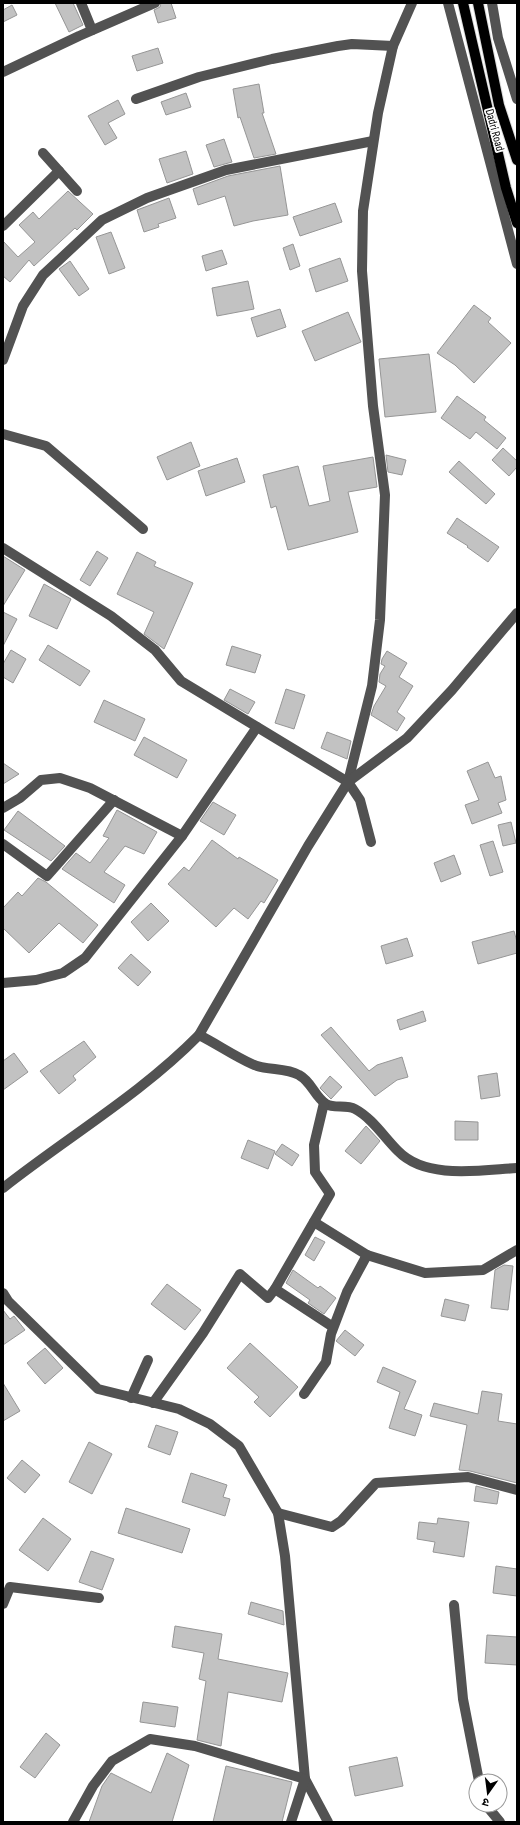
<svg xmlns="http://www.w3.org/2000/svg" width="520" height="1825" viewBox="0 0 520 1825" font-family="'Sofia Sans Condensed','Noto Sans Devanagari',sans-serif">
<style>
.building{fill:#c2c2c2;stroke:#969696}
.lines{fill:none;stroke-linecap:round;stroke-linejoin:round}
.major-casing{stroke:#dbdbdb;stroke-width:12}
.minor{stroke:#525252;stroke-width:10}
.major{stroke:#000;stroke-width:10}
.labels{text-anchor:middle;stroke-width:3.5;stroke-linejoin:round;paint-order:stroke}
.street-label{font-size:12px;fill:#000;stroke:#fff}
</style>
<rect width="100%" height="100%" fill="#fff"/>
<g class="building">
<path d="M55,3H73L83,25L69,32Z"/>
<path d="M161,3H171L176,18L158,23L154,10L160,7Z"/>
<path d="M12,5L17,15L3,22V10Z"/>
<path d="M158,48L163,63L137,71L132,56Z"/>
<path d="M259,84L264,113H262L276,154L254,158L240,117L238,118L233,89Z"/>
<path d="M186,93L191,107L166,115L161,102Z"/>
<path d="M118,100L125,114L108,123L117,138L105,145L88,116Z"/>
<path d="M224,139L232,162L214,167L206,145Z"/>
<path d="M186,151L193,174L167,183L159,159Z"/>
<path d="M280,166L288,215L253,221L234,226L225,196L198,205L193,189L228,176Z"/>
<path d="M68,191L93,214L77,230L75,228L34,266L29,260L10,282L3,276V241L18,257L35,242L19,225L33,212L39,219Z"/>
<path d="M169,198L176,218L158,224L159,227L144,232L137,210Z"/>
<path d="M335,203L342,222L300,236L293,217Z"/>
<path d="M111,232L125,268L109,274L96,237Z"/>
<path d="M293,244L300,266L290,270L283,248Z"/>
<path d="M222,250L227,264L206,271L202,256Z"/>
<path d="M340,258L348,281L316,292L309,269Z"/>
<path d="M70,261L89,289L79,296L59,269Z"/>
<path d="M248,281L254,309L217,316L212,288Z"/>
<path d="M474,305L491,318L488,322L511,343L474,383L455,365L437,353Z"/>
<path d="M280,309L286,327L257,337L251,318Z"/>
<path d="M348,312L361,342L315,361L302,331Z"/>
<path d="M429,354L436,412L385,417L379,359Z"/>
<path d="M457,396L486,417L484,420L506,438L497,449L476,432L470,439L441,418Z"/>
<path d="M191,442L200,466L167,480L157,457Z"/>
<path d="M503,448L517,461V467L509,476L492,460Z"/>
<path d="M386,455L406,460L402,475L388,472Z"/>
<path d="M373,457L377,487L348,492L358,532L288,550L276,506L271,508L263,475L298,466L309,506L330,501L323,466Z"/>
<path d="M237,458L245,482L206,496L198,471Z"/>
<path d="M459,461L495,494L486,504L449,472Z"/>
<path d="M457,518L499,547L488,562L467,547L468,546L447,533Z"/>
<path d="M97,551L108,558L90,586L80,580Z"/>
<path d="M137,552L156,562L154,566L193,583L164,649L144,634L154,612L117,594Z"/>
<path d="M3,556L25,570L3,606Z"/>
<path d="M44,584L71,599L57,629L29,616Z"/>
<path d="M3,612L17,619L3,646Z"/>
<path d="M48,645L90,671L80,686L39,660Z"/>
<path d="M232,646L261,655L255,673L226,665Z"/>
<path d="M11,650L26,659L13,683L3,677V664Z"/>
<path d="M387,651L407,663L399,677L413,686L397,712L405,718L397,731L371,715L374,706L386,686L379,682L380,674L385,666L381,664L382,659Z"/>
<path d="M230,689L255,702L248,714L224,700Z"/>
<path d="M286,689L305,695L294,729L275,723Z"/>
<path d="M104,700L145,719L135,741L94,722Z"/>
<path d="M327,732L351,741L347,759L321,748Z"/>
<path d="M144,737L187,760L177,778L134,755Z"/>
<path d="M488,762L495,778L501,776L506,800L498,803L502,813L472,824L465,805L479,800L467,771Z"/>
<path d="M3,763L19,774L3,784Z"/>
<path d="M213,802L236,815L224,835L200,821Z"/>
<path d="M117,810L157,832L144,854L125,846L104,872L125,885L114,903L62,869L76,853L90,863L109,838L103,836Z"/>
<path d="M18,811L65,846L51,861L4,830Z"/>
<path d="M511,822L516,843L503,846L498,825Z"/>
<path d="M212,840L238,859L239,857L278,880L264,903L261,901L248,919L234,908L216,927L168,884L184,867L189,871Z"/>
<path d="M493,841L503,872L490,876L480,845Z"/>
<path d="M454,855L461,874L441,882L434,863Z"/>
<path d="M38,878L46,882L98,925L83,943L59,923L29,953L3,928V908L18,892L22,896Z"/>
<path d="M151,903L169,921L148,941L131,922Z"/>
<path d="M514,931L517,942V953L478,964L472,942Z"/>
<path d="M407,938L413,956L386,964L381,946Z"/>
<path d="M131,954L151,972L138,986L118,968Z"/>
<path d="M423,1011L426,1021L400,1030L397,1020Z"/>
<path d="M331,1027L369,1071L377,1065L402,1057L408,1077L397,1080L375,1096L321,1035Z"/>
<path d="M84,1041L96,1057L73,1076L76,1080L59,1094L40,1071Z"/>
<path d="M14,1053L28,1072L3,1090V1061Z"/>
<path d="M497,1073L500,1096L481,1099L478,1076Z"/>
<path d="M330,1076L342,1087L331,1099L320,1088Z"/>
<path d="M455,1121L478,1122V1140H455Z"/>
<path d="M366,1126L380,1141L361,1164L345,1151Z"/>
<path d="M248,1140L275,1151L268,1169L241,1158Z"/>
<path d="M282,1144L299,1155L292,1166L275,1154Z"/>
<path d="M315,1237L325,1242L314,1261L305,1255Z"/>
<path d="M504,1265L513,1266L508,1310L491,1308L495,1270Z"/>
<path d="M293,1270L318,1288L320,1286L336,1298L324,1314L308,1303L310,1300L286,1283Z"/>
<path d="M167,1284L201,1310L185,1330L151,1304Z"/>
<path d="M445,1299L469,1305L465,1321L441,1316Z"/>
<path d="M3,1310L10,1319L14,1316L25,1330L3,1345Z"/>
<path d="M345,1330L364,1345L355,1356L336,1341Z"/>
<path d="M250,1343L298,1387L270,1417L254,1402L259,1397L227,1368Z"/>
<path d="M45,1348L63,1368L45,1384L27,1363Z"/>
<path d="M383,1367L416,1381L404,1409L422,1415L415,1436L389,1428L400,1392L377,1382Z"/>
<path d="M3,1383L20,1411L3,1421Z"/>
<path d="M482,1391L502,1394L498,1421L517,1424V1483L470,1471L459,1470L467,1425L430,1416L434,1403L478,1414Z"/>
<path d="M156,1425L178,1432L170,1455L148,1447Z"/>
<path d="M89,1442L112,1454L92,1494L69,1482Z"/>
<path d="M22,1460L40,1475L25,1493L7,1478Z"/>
<path d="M191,1473L227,1485L223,1497L230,1499L225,1516L182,1502Z"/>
<path d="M476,1486L499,1492L497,1504L474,1501Z"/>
<path d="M126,1508L190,1529L182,1553L118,1533Z"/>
<path d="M43,1518L71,1539L48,1571L19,1550Z"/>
<path d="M438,1518L469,1522L464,1557L433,1552L435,1542L417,1539L419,1522L437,1524Z"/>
<path d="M91,1551L114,1559L102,1590L79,1582Z"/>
<path d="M496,1566L517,1569V1596L493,1593Z"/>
<path d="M251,1602L283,1611L284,1625L248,1614Z"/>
<path d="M175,1626L222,1634L218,1659L288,1673L282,1702L228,1692L221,1746L197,1740L206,1681L199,1679L204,1653L172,1647Z"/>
<path d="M487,1635L517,1637V1665L485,1663Z"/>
<path d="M143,1702L178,1707L175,1727L140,1722Z"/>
<path d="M46,1733L60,1745L35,1778L20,1767Z"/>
<path d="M167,1753L189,1765L172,1822H89L102,1786L111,1773L151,1793Z"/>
<path d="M397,1757L403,1786L355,1796L349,1767Z"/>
<path d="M226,1766L292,1782L282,1822H213Z"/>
</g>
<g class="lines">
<g class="major-casing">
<g id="major">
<path d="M463,3L506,188L517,223"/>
<path d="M478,3L499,105L517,160"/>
</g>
</g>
<g class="minor">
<path d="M81,3L92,30"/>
<path d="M448,3L517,264"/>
<path d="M492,3L498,38L517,99"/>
<path d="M3,72L79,36L155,3"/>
<path d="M136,99L199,77L272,59L338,46L352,44L393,46"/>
<path d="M43,153L77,191"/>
<path d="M3,226L59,171"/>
<path d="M3,360L23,306L43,275L102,220L147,198L226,170L373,141"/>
<path d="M3,434L46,446L143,529"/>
<path d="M3,548L111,616L155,650L181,681L348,782L360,800L371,842"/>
<path d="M348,782L372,686L380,620L385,495L373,406L362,271L363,211L378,113L393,46L412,3"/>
<path d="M3,808L20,798L41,780L60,778L90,788L182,836"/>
<path d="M3,844L47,876L114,800"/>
<path d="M3,983L36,980L63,973L85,958L182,836L257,727"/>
<path d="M199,1035C217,1044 234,1056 252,1064C267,1071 285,1067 299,1075C312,1082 314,1096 326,1104C334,1109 346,1104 355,1109C372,1118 384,1137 398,1151C426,1180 481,1170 517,1168"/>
<path d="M324,1103L314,1145L315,1172L330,1194L275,1289L333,1327"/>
<path d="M3,1188C69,1136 141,1094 199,1035L308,846L348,782L407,738L452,690L517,613"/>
<path d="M314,1222L367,1255L425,1273L483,1270L517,1250"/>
<path d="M3,1293L8,1301L98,1389L179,1409L210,1424L239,1446L278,1513L285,1556L305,1779L328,1822"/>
<path d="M304,1394L326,1362L331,1334L347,1292L367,1255"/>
<path d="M131,1398L148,1360"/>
<path d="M153,1403L203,1333L240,1274L268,1298L275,1289"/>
<path d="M278,1513L332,1527L341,1521L376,1483L468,1477L517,1490"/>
<path d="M3,1604L10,1587L99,1598"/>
<path d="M454,1605L463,1699L479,1781"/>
<path d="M486,1805L500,1822"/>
<path d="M73,1822L93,1786L112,1761L150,1739L195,1746L305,1779"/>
<path d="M291,1822L305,1779"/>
</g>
<use href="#major" class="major"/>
</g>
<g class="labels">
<g class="street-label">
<text transform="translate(495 130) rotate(75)" y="4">Dadri Road</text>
</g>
</g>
<rect width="520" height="1825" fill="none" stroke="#000000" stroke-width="8"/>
<g transform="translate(488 1793) rotate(194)"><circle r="19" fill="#ffffff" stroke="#999999"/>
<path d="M0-3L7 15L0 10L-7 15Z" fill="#000000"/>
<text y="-6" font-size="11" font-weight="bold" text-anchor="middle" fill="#000000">उ</text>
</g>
</svg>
